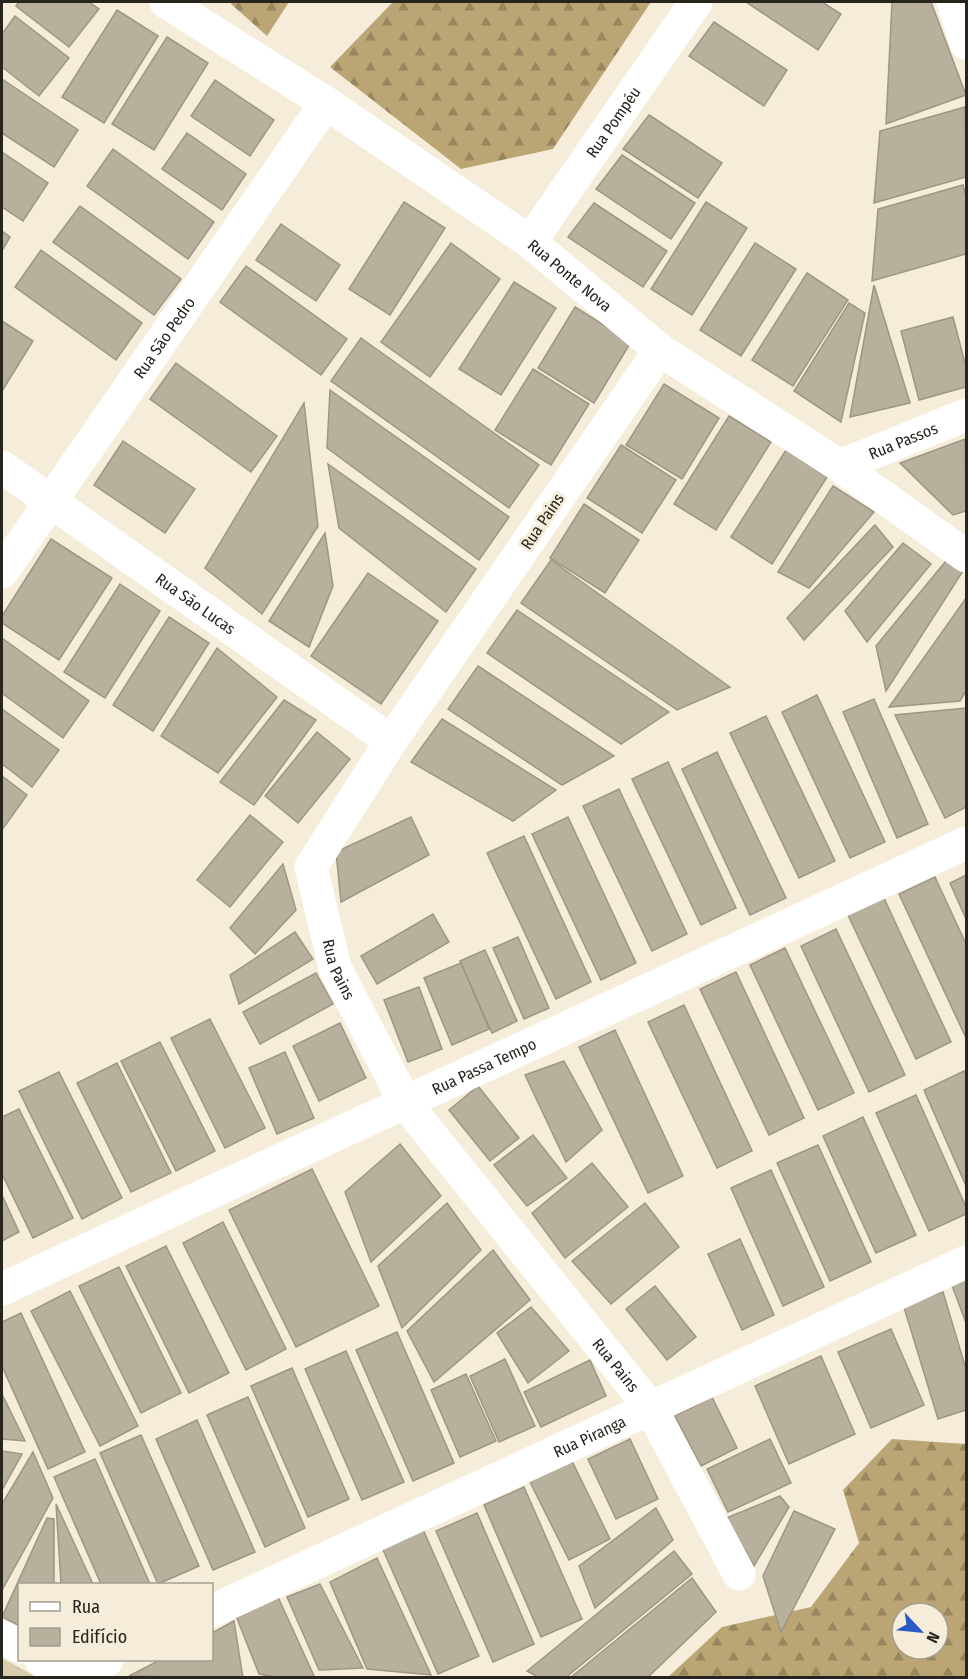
<svg xmlns="http://www.w3.org/2000/svg" width="968" height="1679" viewBox="0 0 968 1679" font-family="'Fira Sans Condensed',sans-serif">
<style>
.forest{fill:url(#forest-firs);fill-rule:evenodd}
.park{fill:url(#park-crowns)}
.building{fill:#b7b09d;stroke:#9e9684;stroke-width:1.5}
.lines{fill:none;stroke-linecap:round;stroke-linejoin:round}
.street{stroke:#fff;stroke-width:33}
.secondary{stroke:#fff;stroke-width:33}
.labels{text-anchor:middle;stroke-width:6;stroke-linejoin:round;paint-order:stroke}
.street-label{font-size:16px;fill:#28251e;stroke:#f5edda}
</style>
<defs>
<pattern id="forest-firs" width="22" height="20" patternUnits="userSpaceOnUse" patternTransform="scale(1.5)"><rect width="22" height="20" fill="#bba574"/><path d="M5 1l3.5 6h-7zM16 11l3.5 6h-7z" fill="#98865f"/></pattern>
<pattern id="park-crowns" width="20" height="18" patternUnits="userSpaceOnUse" patternTransform="scale(1.5)"><rect width="20" height="18" fill="#daccab"/><path d="M2 6a3 3 0 1 1 6 0M12 15a3 3 0 1 1 6 0" fill="none" stroke="#bbaf93"/></pattern>
</defs>
<rect width="100%" height="100%" fill="#f5edda"/>
<g class="forest">
<path d="M232,2H289L267,36L231,4Z"/>
<path d="M393,2H651L553,149L461,169L330,67Z"/>
<path d="M892,1439L966,1444V1677L667,1678L722,1627L811,1607L859,1543L843,1490ZM902,1613H938V1649H902Z"/>
</g>
<path class="park" d="M2,1658L36,1677H2Z"/>
<g class="building">
<path d="M19,2H89L99,9L69,47L16,6Z"/>
<path d="M746,2H822L841,14L818,50Z"/>
<path d="M892,2H931L966,95L886,124Z"/>
<path d="M117,10L158,36L104,123L62,97Z"/>
<path d="M15,16L69,58L39,96L2,67V34Z"/>
<path d="M714,22L787,70L764,106L689,56Z"/>
<path d="M167,37L208,63L154,150L112,124Z"/>
<path d="M2,79L78,130L54,167L2,133Z"/>
<path d="M215,80L274,120L250,156L191,116Z"/>
<path d="M965,107L966,177L874,203L880,131Z"/>
<path d="M649,115L722,163L698,198L623,149Z"/>
<path d="M187,133L246,174L222,210L162,169Z"/>
<path d="M113,149L214,222L188,259L87,186Z"/>
<path d="M2,152L48,183L23,221L2,207Z"/>
<path d="M622,155L695,203L671,239L596,189Z"/>
<path d="M963,185L966,197V254L872,281L878,209Z"/>
<path d="M404,202L445,228L390,315L349,289Z"/>
<path d="M706,202L747,228L692,315L651,289Z"/>
<path d="M594,203L667,251L643,287L568,237Z"/>
<path d="M80,206L181,279L154,315L53,242Z"/>
<path d="M281,224L340,265L316,301L256,260Z"/>
<path d="M2,231L10,237L2,251Z"/>
<path d="M451,243L500,279L430,377L381,342Z"/>
<path d="M755,243L796,269L741,356L700,330Z"/>
<path d="M41,250L142,323L116,360L15,287Z"/>
<path d="M246,266L347,339L321,375L220,302Z"/>
<path d="M807,273L848,300L793,386L752,360Z"/>
<path d="M514,282L556,308L501,395L459,369Z"/>
<path d="M874,285L910,403L850,417Z"/>
<path d="M849,303L865,313L841,422L794,391Z"/>
<path d="M575,307L631,342L594,403L538,368Z"/>
<path d="M953,317L966,367V387L919,400L901,331Z"/>
<path d="M2,321L33,341L2,391Z"/>
<path d="M361,338L539,465L509,508L331,381Z"/>
<path d="M176,363L277,436L251,472L150,399Z"/>
<path d="M533,369L589,404L551,465L495,430Z"/>
<path d="M664,384L719,418L682,479L626,445Z"/>
<path d="M330,390L509,517L479,560L327,448Z"/>
<path d="M304,403L318,526L262,614L205,568Z"/>
<path d="M729,416L771,442L716,530L674,504Z"/>
<path d="M965,439L966,511L953,515L900,463Z"/>
<path d="M123,441L195,489L165,533L94,485Z"/>
<path d="M621,445L676,480L642,533L587,498Z"/>
<path d="M786,450L827,477L772,564L731,537Z"/>
<path d="M328,464L476,569L446,612L339,528Z"/>
<path d="M833,486L874,512L809,588L778,572Z"/>
<path d="M584,504L639,540L605,593L550,558Z"/>
<path d="M875,525L893,547L804,640L787,618Z"/>
<path d="M325,533L333,586L309,647L269,621Z"/>
<path d="M51,539L112,578L59,660L2,623V616Z"/>
<path d="M903,543L931,564L867,642L845,611Z"/>
<path d="M551,560L730,687L677,710L521,603Z"/>
<path d="M946,561L965,568L886,691L876,646Z"/>
<path d="M368,573L438,621L381,704L311,656Z"/>
<path d="M120,584L160,611L105,698L64,672Z"/>
<path d="M966,598V691L960,701L889,707Z"/>
<path d="M517,610L669,712L621,744L487,653Z"/>
<path d="M169,617L209,643L153,731L113,705Z"/>
<path d="M2,638L89,701L63,738L2,693Z"/>
<path d="M217,648L277,697L218,773L161,736Z"/>
<path d="M478,666L614,756L562,785L448,709Z"/>
<path d="M817,695L885,842L850,858L782,712Z"/>
<path d="M874,699L928,824L897,838L843,712Z"/>
<path d="M284,700L316,720L254,805L220,782Z"/>
<path d="M966,708V807L945,818L895,715Z"/>
<path d="M2,709L59,750L32,787L2,764Z"/>
<path d="M766,716L835,861L799,878L730,733Z"/>
<path d="M442,719L556,790L513,821L411,762Z"/>
<path d="M317,732L350,759L298,823L265,796Z"/>
<path d="M717,752L786,898L750,915L682,769Z"/>
<path d="M668,762L736,908L701,925L632,779Z"/>
<path d="M2,776L27,795L2,830Z"/>
<path d="M619,789L687,934L652,951L583,806Z"/>
<path d="M250,815L283,842L230,907L197,880Z"/>
<path d="M411,817L429,855L341,902L336,852Z"/>
<path d="M568,817L636,963L601,980L532,834Z"/>
<path d="M524,836L591,982L556,999L487,853Z"/>
<path d="M283,864L296,910L255,954L230,928Z"/>
<path d="M966,875V919L950,883Z"/>
<path d="M935,877L966,944V1038L899,894Z"/>
<path d="M883,896L951,1042L916,1059L847,913Z"/>
<path d="M433,914L449,942L377,984L361,956Z"/>
<path d="M836,929L905,1075L869,1092L801,946Z"/>
<path d="M295,932L313,959L239,1004L230,975Z"/>
<path d="M518,937L549,1008L524,1019L493,948Z"/>
<path d="M785,948L854,1093L818,1110L750,965Z"/>
<path d="M485,950L517,1021L492,1033L460,961Z"/>
<path d="M461,963L489,1029L452,1045L424,978Z"/>
<path d="M736,972L804,1118L769,1135L700,989Z"/>
<path d="M316,973L333,1004L260,1044L243,1012Z"/>
<path d="M419,987L442,1049L408,1062L384,1000Z"/>
<path d="M684,1005L752,1151L717,1168L648,1022Z"/>
<path d="M210,1019L265,1128L225,1148L171,1038Z"/>
<path d="M340,1023L366,1078L319,1101L293,1046Z"/>
<path d="M615,1030L683,1176L648,1193L579,1047Z"/>
<path d="M160,1042L215,1151L176,1171L121,1061Z"/>
<path d="M285,1052L314,1118L277,1134L249,1068Z"/>
<path d="M564,1061L602,1130L566,1162L525,1075Z"/>
<path d="M117,1063L171,1173L131,1192L77,1083Z"/>
<path d="M964,1071L966,1077V1186L924,1090Z"/>
<path d="M59,1072L122,1198L82,1219L19,1091Z"/>
<path d="M478,1086L519,1138L490,1161L449,1110Z"/>
<path d="M916,1095L966,1207V1214L929,1231L876,1113Z"/>
<path d="M19,1109L73,1218L33,1238L2,1174V1117Z"/>
<path d="M863,1117L916,1235L876,1253L823,1136Z"/>
<path d="M533,1135L567,1178L527,1206L494,1165Z"/>
<path d="M400,1144L441,1196L371,1262L345,1192Z"/>
<path d="M818,1145L871,1262L830,1281L777,1163Z"/>
<path d="M592,1163L628,1207L565,1258L532,1213Z"/>
<path d="M312,1169L379,1306L296,1347L229,1210Z"/>
<path d="M771,1170L824,1287L783,1306L731,1188Z"/>
<path d="M2,1195L19,1232L2,1241Z"/>
<path d="M447,1203L481,1250L402,1328L378,1266Z"/>
<path d="M645,1203L679,1247L611,1304L572,1261Z"/>
<path d="M223,1222L286,1349L246,1370L183,1243Z"/>
<path d="M740,1239L774,1315L742,1330L708,1254Z"/>
<path d="M166,1246L229,1373L189,1393L126,1266Z"/>
<path d="M493,1250L530,1300L434,1382L407,1331Z"/>
<path d="M119,1267L181,1393L141,1413L79,1286Z"/>
<path d="M966,1276V1323L951,1283Z"/>
<path d="M655,1286L696,1337L667,1360L626,1309Z"/>
<path d="M70,1291L138,1426L100,1446L31,1311Z"/>
<path d="M943,1292L966,1369V1410L938,1419L903,1304Z"/>
<path d="M531,1307L569,1351L528,1383L497,1333Z"/>
<path d="M21,1313L85,1452L48,1469L2,1366V1322Z"/>
<path d="M891,1329L924,1405L871,1428L838,1352Z"/>
<path d="M397,1332L454,1463L413,1481L356,1350Z"/>
<path d="M346,1351L404,1482L362,1500L305,1369Z"/>
<path d="M821,1356L855,1434L789,1464L755,1386Z"/>
<path d="M505,1359L535,1426L499,1442L470,1376Z"/>
<path d="M590,1360L606,1396L541,1427L524,1392Z"/>
<path d="M292,1368L349,1499L308,1517L251,1386Z"/>
<path d="M466,1374L496,1441L460,1457L431,1390Z"/>
<path d="M2,1394L25,1441L2,1439Z"/>
<path d="M248,1397L305,1528L265,1547L207,1415Z"/>
<path d="M712,1397L737,1448L701,1466L675,1416Z"/>
<path d="M197,1420L255,1552L213,1570L156,1439Z"/>
<path d="M141,1435L199,1566L158,1584L100,1453Z"/>
<path d="M630,1439L658,1499L616,1519L588,1459Z"/>
<path d="M770,1439L791,1483L728,1512L707,1469Z"/>
<path d="M2,1451L22,1454L2,1490Z"/>
<path d="M33,1452L53,1498L2,1590V1504Z"/>
<path d="M95,1459L150,1584H101L54,1477Z"/>
<path d="M572,1461L610,1539L569,1560L530,1482Z"/>
<path d="M524,1487L582,1619L541,1637L484,1505Z"/>
<path d="M780,1496L789,1507L754,1566L726,1518Z"/>
<path d="M56,1504L93,1584H61Z"/>
<path d="M656,1508L673,1540L595,1608L579,1566Z"/>
<path d="M794,1511L835,1529L781,1632L763,1576Z"/>
<path d="M477,1513L534,1644L493,1662L436,1531Z"/>
<path d="M47,1518L54,1519V1584H20V1626L2,1617Z"/>
<path d="M421,1525L479,1656L438,1674L380,1543Z"/>
<path d="M674,1551L692,1574L565,1678H540L527,1671Z"/>
<path d="M377,1558L431,1675L367,1669L330,1582Z"/>
<path d="M692,1578L716,1612L647,1678H570Z"/>
<path d="M320,1584L363,1668L319,1670L287,1597Z"/>
<path d="M278,1597L315,1678H281L259,1674L236,1616Z"/>
<path d="M234,1621L243,1678L129,1676L160,1660H212V1633Z"/>
</g>
<g class="lines">
<g class="street">
<path id="s1" d="M166,2L326,103L530,242L660,350L840,466L966,556"/>
<path id="s2" d="M530,242L696,2"/>
<path id="s3" d="M660,350L391,741L311,867L335,968L406,1104L650,1407L739,1574"/>
<path id="s4" d="M840,466L966,415"/>
<path id="s5" d="M2,467L391,741"/>
<path id="s6" d="M2,572L326,103"/>
<path id="s7" d="M2,1289L966,843"/>
<path id="s8" d="M212,1611L966,1262"/>
<path d="M70,1677L107,1660"/>
</g>
<g class="secondary">
<path d="M953,2L966,43"/>
<path d="M2,1637L20,1647"/>
<path d="M41,1660L72,1678"/>
</g>
</g>
<g class="labels">
<g class="street-label">
<text dy="6" stroke="none"><textPath href="#s2" startOffset="146">Rua Pompéu</textPath></text>
<text dy="6" stroke="none"><textPath href="#s1" startOffset="488">Rua Ponte Nova</textPath></text>
<text dy="6" stroke="none"><textPath href="#s6" startOffset="285">Rua São Pedro</textPath></text>
<text dy="6" stroke="none"><textPath href="#s4" startOffset="68">Rua Passos</textPath></text>
<text transform="translate(542 521) rotate(-56)" y="6">Rua Pains</text>
<text dy="6" stroke="none"><textPath href="#s5" startOffset="237">Rua São Lucas</textPath></text>
<text dy="6" stroke="none"><textPath href="#s3" startOffset="730">Rua Pains</textPath></text>
<text dy="6" stroke="none"><textPath href="#s7" startOffset="531">Rua Passa Tempo</textPath></text>
<text dy="6" stroke="none"><textPath href="#s3" startOffset="1216">Rua Pains</textPath></text>
<text dy="6" stroke="none"><textPath href="#s8" startOffset="416">Rua Piranga</textPath></text>
</g>
</g>
<rect width="968" height="1679" fill="none" stroke="#28251e" stroke-width="6"/>
<rect x="18" y="1583" width="195" height="78" fill="#f5edda" stroke="#a39d8f" stroke-width="1.5"/>
<rect x="30" y="1602" width="30" height="9" fill="#ffffff" stroke="#a39d8f" stroke-width="1.5"/>
<text x="72" y="1613" font-size="18" fill="#28251e">Rua</text>
<rect x="30" y="1628" width="30" height="18" fill="#b7b09d" stroke="#a39d8f" stroke-width="1.5"/>
<text x="72" y="1643" font-size="18" fill="#28251e">Edifício</text>
<g transform="translate(920 1631) rotate(116)"><circle r="28" fill="#f5edda" stroke="#a39d8f" stroke-width="1.5"/>
<path d="M0-4.5L10 22L0 15L-10 22Z" fill="#2b59c7"/>
<text y="-9" font-size="16" font-weight="bold" text-anchor="middle" fill="#28251e">N</text>
</g>
</svg>
